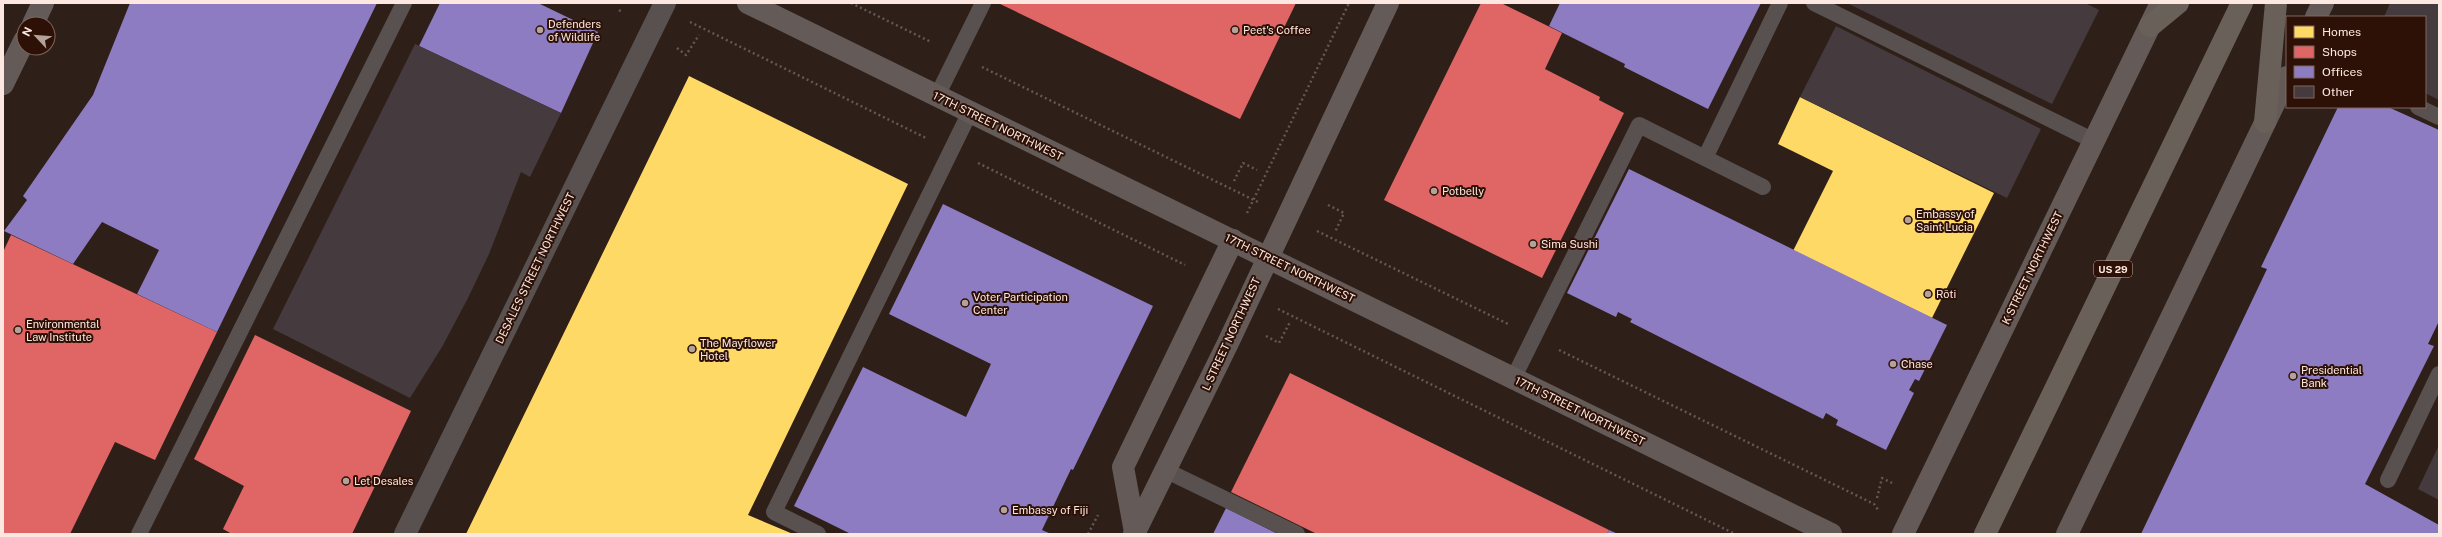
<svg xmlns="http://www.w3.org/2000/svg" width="2442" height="537" viewBox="0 0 2442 537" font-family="'Public Sans',sans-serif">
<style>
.homes{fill:#ffd966}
.shops{fill:#e06666}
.offices{fill:#8e7cc3}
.building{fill:#453a3d}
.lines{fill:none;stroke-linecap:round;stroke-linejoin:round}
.path{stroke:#615955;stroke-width:2.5;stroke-dasharray:2 3;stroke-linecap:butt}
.lane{stroke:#58514f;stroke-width:16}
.street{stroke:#58514f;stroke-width:22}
.secondary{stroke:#645b58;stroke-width:22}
.highway{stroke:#6a605a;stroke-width:22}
.poi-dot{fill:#b4a29a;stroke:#2d1107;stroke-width:1.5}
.labels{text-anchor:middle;stroke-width:4;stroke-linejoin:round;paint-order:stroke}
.shield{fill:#2d1107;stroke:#bea89f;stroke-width:1}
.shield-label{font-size:10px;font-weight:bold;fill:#fce8e0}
.poi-label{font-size:11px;fill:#fce8e0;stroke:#2d1107;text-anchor:start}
.street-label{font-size:11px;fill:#fce8e0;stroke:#2d1107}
</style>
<rect width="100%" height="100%" fill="#2f1f19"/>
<g class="homes">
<path d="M689,76L908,184L748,515L793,534H466Z"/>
<path d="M1800,97L1994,193L1932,318L1793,251L1833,171L1778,144Z"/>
</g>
<g class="shops">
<path d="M998,3H1296L1240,119Z"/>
<path d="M1481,3H1501L1562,33L1545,69L1600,97L1599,100L1624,113L1542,278L1384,200Z"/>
<path d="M11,235L217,332L155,460L115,442L70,534H3V252Z"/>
<path d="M255,335L411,411L352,534H232L223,529L244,486L194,459Z"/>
<path d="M1290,373L1609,530L1607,534H1317L1231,492Z"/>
</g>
<g class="offices">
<path d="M130,3H377L217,332L137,294L159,250L102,222L73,264L4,231L27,200L23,196L93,95Z"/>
<path d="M440,3H538L598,32L561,113L419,46Z"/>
<path d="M1560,3H1761L1708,109L1624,67L1625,64L1549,26Z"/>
<path d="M2338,107H2388L2439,130V321L2428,344L2434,346L2365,484L2439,525V534H2141L2267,269L2261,267Z"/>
<path d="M1629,169L1947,325L1919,381L1915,379L1909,390L1914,393L1886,450L1836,425L1838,420L1826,413L1823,419L1630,322L1632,319L1618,312L1616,317L1567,293Z"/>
<path d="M943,204L1153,306L1073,470L1071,469L1042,530L1051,534H851L794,506L863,367L966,417L991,364L889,314Z"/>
<path d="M1226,508L1278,534H1213Z"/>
<path d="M1609,530L1618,534H1607Z"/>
</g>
<g class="building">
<path d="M1847,3H2085L2099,10L2052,104Z"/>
<path d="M2390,3H2439V100L2425,93V17H2384Z"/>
<path d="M1836,26L2041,129L2007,198L1800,97Z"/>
<path d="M415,44L561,113L530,177L521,172L489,254L468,298L442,347L410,398L273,329Z"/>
<path d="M2439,445V500L2418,489Z"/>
</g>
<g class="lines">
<g class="path">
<path d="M851,3L931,42"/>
<path d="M619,10L622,12"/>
<path d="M690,22L926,138"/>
<path d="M677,48L686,55L699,35"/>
<path d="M982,67L1260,203"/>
<path d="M978,163L1185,265"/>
<path d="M1234,181L1243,163L1257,170"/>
<path d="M1328,205L1344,213L1335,232"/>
<path d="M1247,213L1349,3"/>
<path d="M1317,231L1508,324"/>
<path d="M1278,309L1735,534"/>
<path d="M1266,336L1279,343L1290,322"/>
<path d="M1559,350L1874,504L1879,511"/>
<path d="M1877,498L1882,478L1892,483"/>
<path d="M1088,534L1098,515"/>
</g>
<g class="lane">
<path d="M1814,3L2094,141"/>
<path d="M937,96L983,3"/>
<path d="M2418,107L2439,117"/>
<path d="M1706,156L1780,3"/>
<path d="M1513,379L1639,125L1763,187"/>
<path d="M1165,470L1297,534"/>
<path d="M2388,480L2439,374"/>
<path d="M139,534L404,3"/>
<path d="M818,534L774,512L970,112"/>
</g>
<path class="street" d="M405,534L665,3"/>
<g class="secondary">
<path d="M748,3L1831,534"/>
<path d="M2316,17L2323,3"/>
<path d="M33,24L43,3"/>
<path d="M3,84L24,41"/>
<path d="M1135,532L1123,467L1233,240"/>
<path d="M1134,534L1228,343L1388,3"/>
<path d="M1903,534L2158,9"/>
<path d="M2067,534L2287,77"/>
</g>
<g class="highway">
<path d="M2150,26L2178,3"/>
<path d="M2265,122L2276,3"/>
<path d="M1985,534L2242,3"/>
</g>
</g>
<g class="poi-dot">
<circle cx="540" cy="30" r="4"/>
<circle cx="1235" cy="30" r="4"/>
<circle cx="1434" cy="191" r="4"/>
<circle cx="1908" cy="220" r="4"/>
<circle cx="1533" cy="244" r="4"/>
<circle cx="1928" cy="294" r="4"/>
<circle cx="965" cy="303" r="4"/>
<circle cx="18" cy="330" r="4"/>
<circle cx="692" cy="349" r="4"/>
<circle cx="1893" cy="364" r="4"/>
<circle cx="2293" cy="376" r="4"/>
<circle cx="346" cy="481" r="4"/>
<circle cx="1004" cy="510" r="4"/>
</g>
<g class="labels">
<rect class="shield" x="2094" y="261" width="38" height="16" rx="3"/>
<g class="shield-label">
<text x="2113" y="273">US 29</text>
</g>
<g class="poi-label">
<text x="548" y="28">Defenders<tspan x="548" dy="13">of Wildlife</tspan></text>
<text x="1243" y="34">Peet's Coffee</text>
<text x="1442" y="195">Potbelly</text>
<text x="1916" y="218">Embassy of<tspan x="1916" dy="13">Saint Lucia</tspan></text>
<text x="1541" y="248">Sima Sushi</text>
<text x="1936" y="298">Rōti</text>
<text x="973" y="301">Voter Participation<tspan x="973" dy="13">Center</tspan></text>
<text x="26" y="328">Environmental<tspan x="26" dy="13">Law Institute</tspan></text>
<text x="700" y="347">The Mayflower<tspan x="700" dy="13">Hotel</tspan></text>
<text x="1901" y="368">Chase</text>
<text x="2301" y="374">Presidential<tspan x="2301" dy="13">Bank</tspan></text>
<text x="354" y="485">Let Desales</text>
<text x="1012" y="514">Embassy of Fiji</text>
</g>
<g class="street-label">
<text transform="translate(998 126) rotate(26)" y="4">17TH STREET NORTHWEST</text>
<text transform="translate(535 268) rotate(-64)" y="4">DESALES STREET NORTHWEST</text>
<text transform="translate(1290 268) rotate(26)" y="4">17TH STREET NORTHWEST</text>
<text transform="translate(2032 268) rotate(-64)" y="4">K STREET NORTHWEST</text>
<text transform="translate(1231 334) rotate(-65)" y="4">L STREET NORTHWEST</text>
<text transform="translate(1580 411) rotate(26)" y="4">17TH STREET NORTHWEST</text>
</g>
</g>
<rect width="2442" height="537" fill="none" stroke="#fce8e0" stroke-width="8"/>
<rect x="2286" y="16" width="140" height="92" fill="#2d1107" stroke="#80675e"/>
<rect x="2294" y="26" width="20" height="12" fill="#ffd966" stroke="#80675e"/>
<text x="2322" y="36" font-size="12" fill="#fce8e0">Homes</text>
<rect x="2294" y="46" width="20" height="12" fill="#e06666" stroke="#80675e"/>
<text x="2322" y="56" font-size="12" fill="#fce8e0">Shops</text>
<rect x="2294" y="66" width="20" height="12" fill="#8e7cc3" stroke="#80675e"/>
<text x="2322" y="76" font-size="12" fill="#fce8e0">Offices</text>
<rect x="2294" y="86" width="20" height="12" fill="#453a3d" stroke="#80675e"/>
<text x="2322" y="96" font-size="12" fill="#fce8e0">Other</text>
<g transform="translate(36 36) rotate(296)"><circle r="19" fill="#2d1107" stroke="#80675e"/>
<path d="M0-3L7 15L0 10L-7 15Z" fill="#b4a29a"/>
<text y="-6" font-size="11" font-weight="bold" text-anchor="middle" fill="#fce8e0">N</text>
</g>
</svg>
